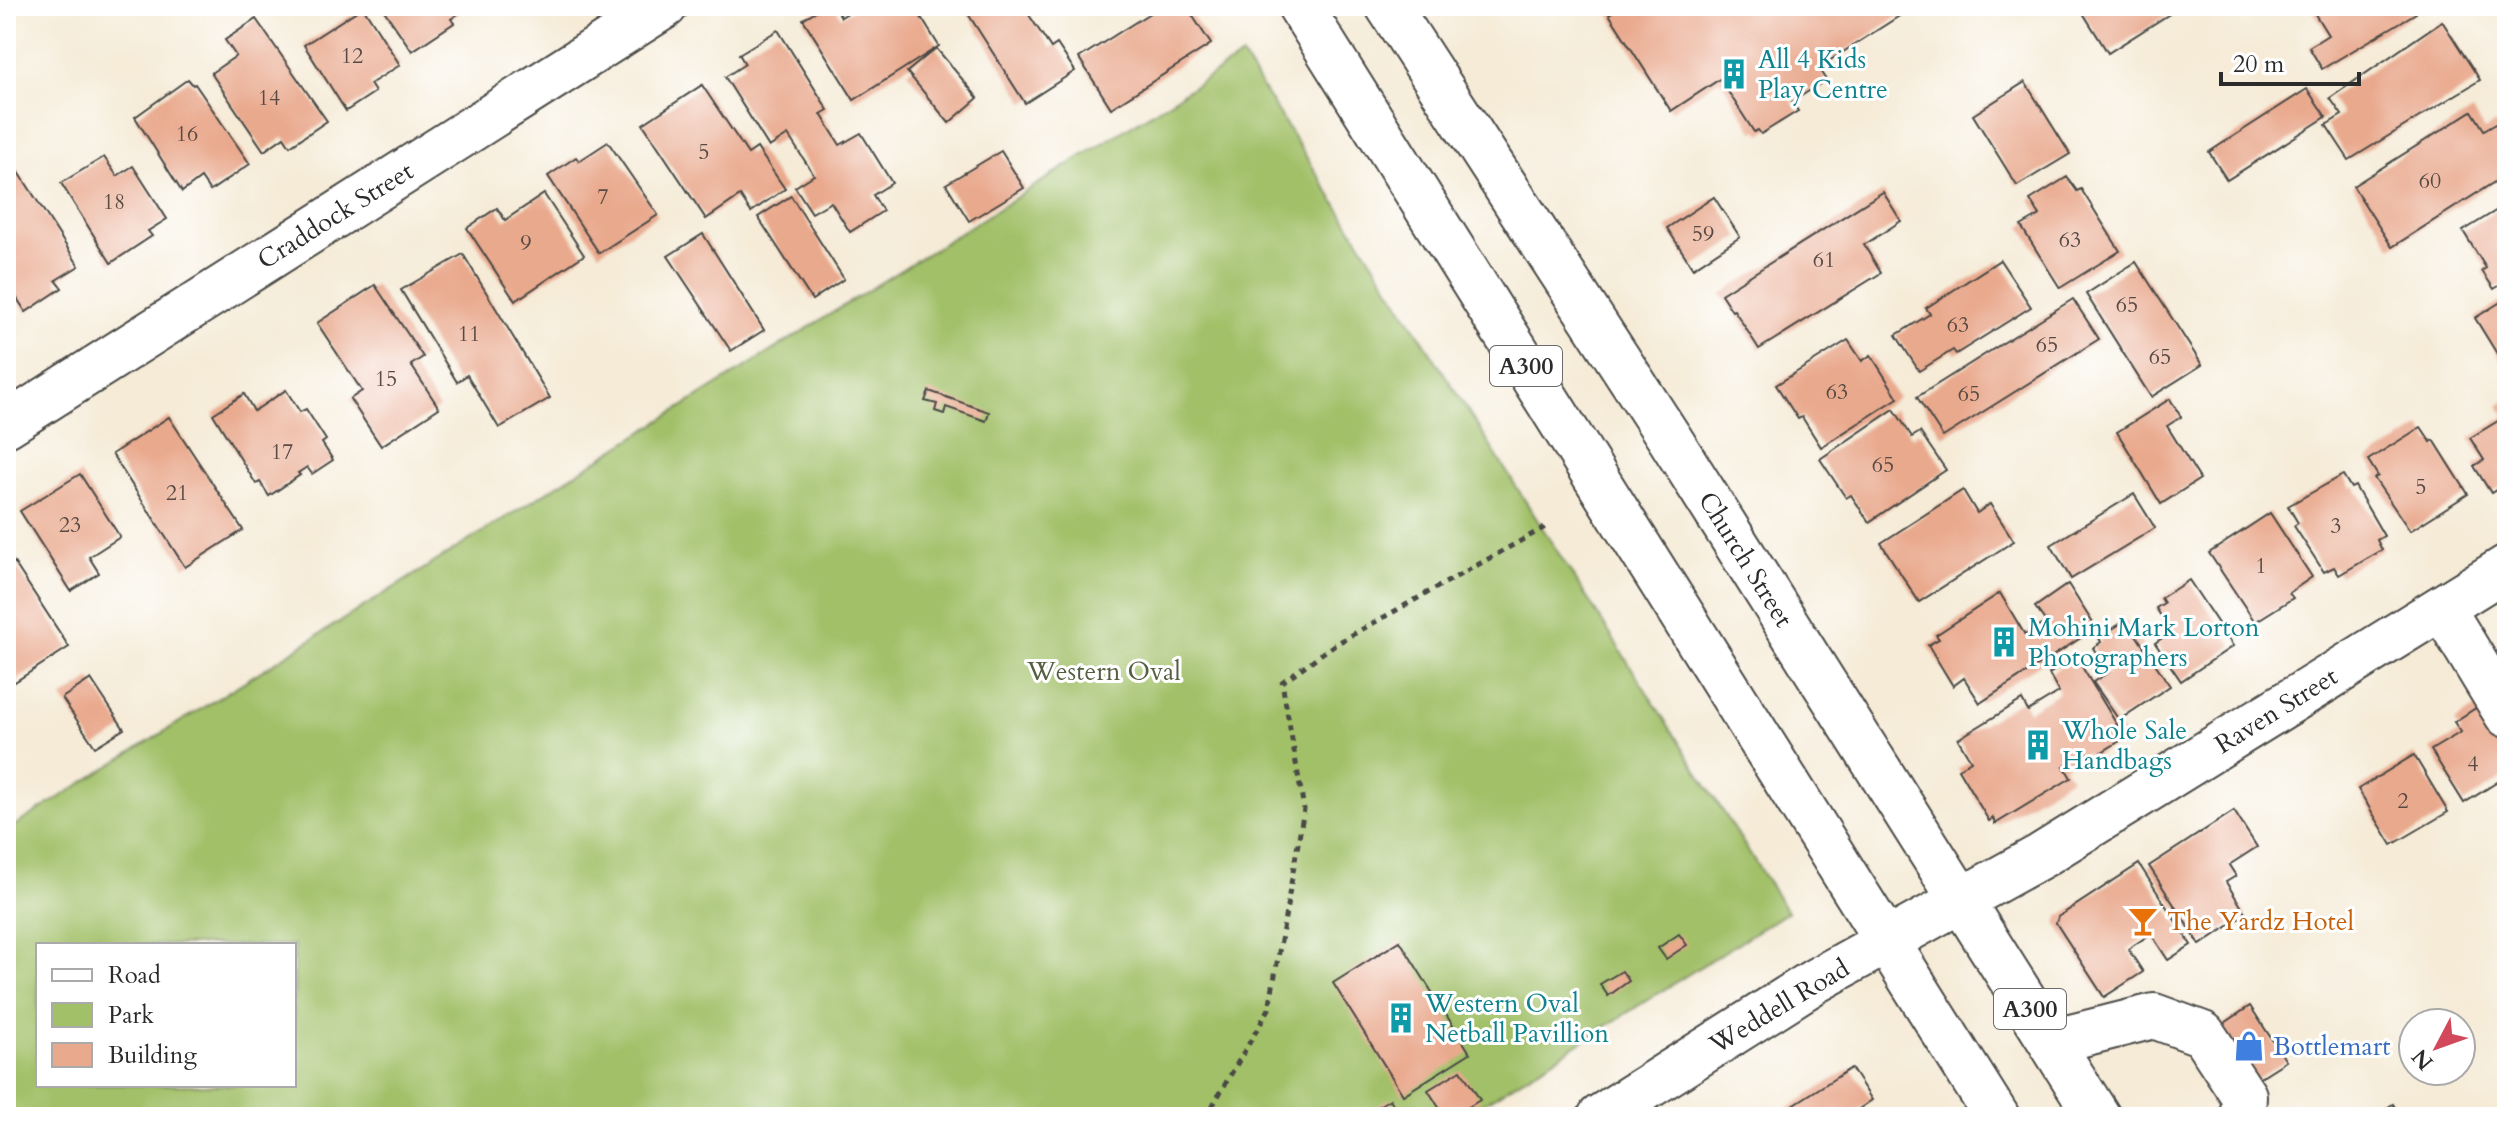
<svg xmlns="http://www.w3.org/2000/svg" width="2513" height="1123" viewBox="0 0 2513 1123" font-family="Cardo,serif">
<style>
.green{fill:#a1c068;stroke:#66764a;stroke-width:2;fill-rule:evenodd}
.building{fill:#e9a98d}
.lines{fill:none;stroke-linecap:round;stroke-linejoin:round}
.minor-casing{stroke:#494845;stroke-width:48}
.highway-casing{stroke:#494845;stroke-width:48}
.path{stroke:#494845;stroke-width:5;stroke-dasharray:6 6;stroke-linecap:butt}
.minor{stroke:#fff;stroke-width:44}
.highway{stroke:#fff;stroke-width:44}
.labels{text-anchor:middle;stroke-width:6;stroke-linejoin:round;paint-order:stroke}
.number-label{font-size:22px;fill:#5a4a44}
.shield{fill:#fff;stroke:#6b6b6b;stroke-width:2}
.shield-label{font-size:24px;font-weight:bold;fill:#2b2b2b}
.culture-label{font-size:26px;fill:#0d838f;stroke:#fff;text-anchor:start}
.street-label{font-size:26px;fill:#2b2b2b;stroke:#fff}
.park-label{font-size:26px;fill:#545f40;stroke:#fff}
.food-label{font-size:26px;fill:#c56008;stroke:#fff;text-anchor:start}
.shop-label{font-size:26px;fill:#366cbe;stroke:#fff;text-anchor:start}
</style>
<rect width="100%" height="100%" fill="#fff"/>
<filter id="ink" filterUnits="userSpaceOnUse"><feTurbulence type="fractalNoise" baseFrequency=".0125" numOctaves="2"/><feDisplacementMap in="SourceGraphic" scale="16" xChannelSelector="R" yChannelSelector="G"/><feConvolveMatrix kernelMatrix="1 2 1 2 8 2 1 2 1" color-interpolation-filters="sRGB"/></filter>
<filter id="wash" filterUnits="userSpaceOnUse"><feTurbulence type="fractalNoise" baseFrequency=".006" numOctaves="4" result="noise"/><feDisplacementMap in="SourceGraphic" scale="32" xChannelSelector="R" yChannelSelector="G"/><feGaussianBlur stdDeviation="1.8" result="paint"/><feColorMatrix in="noise" values="0 0 0 0 0 0 0 0 0 0 0 0 0 0 0 0 0 1.4 0 .05"/><feComposite in="paint" operator="in"/></filter>
<g filter="url(#wash)">
<rect width="100%" height="100%" fill="#f5ebd7"/>
<path class="green" d="M1242,56L1787,912L1462,1117H6V831ZM38,945H294V1085H38Z"/>
<g id="blocks">
<g class="building">
<path d="M381,6H469L451,19L454,23L412,51Z"/>
<path d="M824,6H835L841,17L859,6H914L939,46L936,48L978,98L949,123L907,72L936,48L854,100L803,19Z"/>
<path d="M963,6H1023L1051,48L1057,44L1075,71L1025,103Z"/>
<path d="M1161,6H1186L1211,44L1111,108L1079,58Z"/>
<path d="M1622,6H1915L1818,68L1826,80L1792,102L1798,111L1761,134L1758,130L1754,132L1720,79L1671,111L1609,14Z"/>
<path d="M2093,6H2182L2108,53L2083,13Z"/>
<path d="M2310,6H2412L2416,13L2322,69L2309,47L2328,35Z"/>
<path d="M363,7L400,65L370,84L375,92L346,111L304,45Z"/>
<path d="M256,19L327,121L290,146L284,137L264,151L211,73L236,56L225,40Z"/>
<path d="M2442,21L2480,80L2349,160L2326,125L2342,115L2330,98Z"/>
<path d="M778,30L828,110L821,114L840,145L861,133L892,183L873,195L883,211L850,232L831,202L812,213L795,187L814,175L788,135L769,147L725,77L745,64L739,54Z"/>
<path d="M188,79L193,85L195,84L250,164L210,191L201,178L182,192L135,117Z"/>
<path d="M2025,82L2070,154L2017,186L1973,115Z"/>
<path d="M702,85L748,154L757,148L785,189L751,212L740,196L706,219L643,124Z"/>
<path d="M2307,89L2326,117L2227,180L2209,152Z"/>
<path d="M2472,111L2484,130L2496,123L2507,141V174L2392,247L2353,186Z"/>
<path d="M608,142L658,215L599,253L548,176L576,157L579,161Z"/>
<path d="M1001,151L1024,188L969,221L946,184Z"/>
<path d="M6,152L79,266L56,280L62,288L26,312L6,282Z"/>
<path d="M104,157L117,176L133,166L167,219L148,231L152,236L111,263L61,183Z"/>
<path d="M2067,177L2077,191L2081,189L2120,251L2060,288L2021,226L2040,215L2030,200Z"/>
<path d="M1883,192L1901,221L1864,245L1881,273L1759,349L1734,310L1732,311L1721,294Z"/>
<path d="M544,194L584,255L515,301L467,228L497,208L505,220Z"/>
<path d="M791,196L844,279L812,300L758,217Z"/>
<path d="M1714,197L1740,237L1693,268L1667,228Z"/>
<path d="M2507,204V281L2494,289L2482,271L2486,268L2463,231Z"/>
<path d="M703,234L764,330L731,351L668,256Z"/>
<path d="M463,254L550,398L499,428L467,375L457,382L401,290Z"/>
<path d="M2000,260L2031,307L1956,354L1953,350L1919,371L1896,335L1930,314L1926,308Z"/>
<path d="M2136,262L2202,365L2151,397L2086,294Z"/>
<path d="M375,285L423,357L411,365L439,408L381,446L350,399L362,391L317,323Z"/>
<path d="M2507,298V370L2475,318Z"/>
<path d="M2073,299L2099,339L1943,437L1917,397Z"/>
<path d="M1848,340L1862,361L1871,355L1898,398L1821,447L1802,417L1798,419L1776,385Z"/>
<path d="M286,390L300,412L306,409L326,440L322,443L333,460L312,474L307,467L298,473L300,475L269,496L260,482L256,484L213,414L244,394L254,411Z"/>
<path d="M929,391L989,412L986,421L946,407L944,414L935,411L937,404L925,401Z"/>
<path d="M2170,399L2181,417L2167,426L2200,479L2161,504L2117,432Z"/>
<path d="M2507,400V483L2491,493L2474,466L2484,460L2470,438L2506,416L2499,406Z"/>
<path d="M1894,409L1912,437L1920,432L1946,470L1869,522L1851,495L1846,498L1820,459Z"/>
<path d="M169,417L243,530L185,567L112,454Z"/>
<path d="M2421,427L2431,442L2434,440L2468,494L2410,531L2374,478L2378,476L2368,460Z"/>
<path d="M80,474L120,537L89,557L99,573L71,591L20,511Z"/>
<path d="M2343,475L2351,488L2355,486L2384,536L2377,540L2382,550L2339,575L2334,567L2324,572L2294,526L2298,523L2288,506Z"/>
<path d="M1963,490L1977,513L1990,504L2014,541L1919,602L1881,543Z"/>
<path d="M2134,494L2155,528L2071,579L2051,545Z"/>
<path d="M2270,513L2312,577L2289,593L2293,598L2255,622L2209,553Z"/>
<path d="M6,550L69,647L10,685L6,678Z"/>
<path d="M2189,580L2233,646L2181,681L2155,643L2171,632L2156,608L2164,603L2161,598Z"/>
<path d="M2068,584L2096,628L1980,703L1964,678L1953,686L1928,645L1939,639L1936,635L2000,593L2025,635L2046,622L2035,607Z"/>
<path d="M2126,620L2170,686L2119,720L2093,682L2109,672L2093,648L2101,642L2099,638Z"/>
<path d="M2076,657L2125,738L2090,759L2086,752L2064,766L2071,778L1995,824L1993,818L1989,821L1958,769L1971,761L1958,739L2022,700L2028,711L2059,692L2049,674Z"/>
<path d="M91,679L124,729L95,747L62,698Z"/>
<path d="M2482,704L2507,745V776L2464,803L2431,750L2461,732L2454,722Z"/>
<path d="M2414,755L2448,812L2392,845L2358,789Z"/>
<path d="M2234,811L2257,847L2229,865L2236,876L2226,882L2246,914L2200,945L2149,866Z"/>
<path d="M2139,864L2191,945L2168,960L2151,934L2128,949L2143,972L2104,997L2056,923L2058,917Z"/>
<path d="M1679,934L1687,945L1666,959L1658,948Z"/>
<path d="M1400,941L1470,1053L1403,1095L1333,983Z"/>
<path d="M1622,971L1629,981L1608,996L1600,984Z"/>
<path d="M2250,1006L2286,1061L2229,1097L2195,1043Z"/>
<path d="M1851,1068L1872,1100L1850,1115L1851,1117H1781L1779,1114Z"/>
<path d="M1461,1070L1480,1100L1452,1117H1445L1428,1090Z"/>
<path d="M1390,1099L1401,1117H1360Z"/>
<path d="M2393,1104L2401,1117H2373Z"/>
</g>
</g>
</g>
<g filter="url(#ink)">
<use href="#blocks" fill-opacity="0" stroke="#494845" stroke-width="2"/>
<g class="lines">
<g class="minor-casing">
<g id="minor">
<path d="M6,425L665,6"/>
<path d="M2442,608L2507,715"/>
<path d="M2051,1042L2154,1016L2203,1034L2244,1096L2243,1117"/>
<path d="M1600,1117L1815,981L2041,856L2507,567"/>
</g>
</g>
<g class="highway-casing">
<g id="highway">
<path d="M1300,6L1997,1117"/>
<path d="M1388,6L1670,439L2098,1117"/>
</g>
</g>
<path class="path" d="M1206,1117L1269,1009L1304,809L1282,682L1334,645L1549,525"/>
<use href="#minor" class="minor"/>
<use href="#highway" class="highway"/>
</g>
</g>
<defs>
<g id="building-bare" transform="scale(2.4)"><path d="M-4-6H4V6H1V3H-1V6H-4ZM-2.5-4.3h1.7v1.8h-1.7ZM.8-4.3h1.7v1.8H.8ZM-2.5-1h1.7V.8h-1.7ZM.8-1h1.7V.8H.8Z" fill="#0f9aa8" stroke="#fff" stroke-width="2.5" paint-order="stroke"/></g>
<g id="bar-bare" transform="scale(2.4)"><path d="M-6-5H6L.8 .8V4.5H3.5V6h-7V4.5H-.8V.8Z" fill="#e8710a" stroke="#fff" stroke-width="2.5" paint-order="stroke"/></g>
<g id="shop-bare" transform="scale(2.4)"><path d="M-5-2.5h2.3a2.7 3.5 0 0 1 5.4 0H5L5.5 6h-11ZM-1.5-2.5h3a1.5 2.3 0 0 0-3 0Z" fill="#3f7fe0" stroke="#fff" stroke-width="2.5" paint-order="stroke"/></g>
</defs>
<g fill-rule="evenodd">
<use href="#building-bare" x="1734" y="74"/>
<use href="#building-bare" x="2004" y="642"/>
<use href="#building-bare" x="2038" y="745"/>
<use href="#bar-bare" x="2143" y="921"/>
<use href="#building-bare" x="1401" y="1018"/>
<use href="#shop-bare" x="2249" y="1046"/>
</g>
<g class="labels">
<g class="number-label">
<text x="352" y="63">12</text>
<text x="269" y="105">14</text>
<text x="187" y="141">16</text>
<text x="704" y="159">5</text>
<text x="2430" y="188">60</text>
<text x="603" y="204">7</text>
<text x="114" y="209">18</text>
<text x="1703" y="241">59</text>
<text x="2070" y="247">63</text>
<text x="526" y="250">9</text>
<text x="1824" y="267">61</text>
<text x="2127" y="312">65</text>
<text x="1958" y="332">63</text>
<text x="469" y="341">11</text>
<text x="2047" y="352">65</text>
<text x="2160" y="364">65</text>
<text x="386" y="386">15</text>
<text x="1837" y="399">63</text>
<text x="1969" y="401">65</text>
<text x="282" y="459">17</text>
<text x="1883" y="472">65</text>
<text x="2421" y="494">5</text>
<text x="177" y="500">21</text>
<text x="70" y="532">23</text>
<text x="2336" y="533">3</text>
<text x="2261" y="573">1</text>
<text x="2473" y="771">4</text>
<text x="2403" y="808">2</text>
</g>
<g class="shield">
<rect x="1490" y="346" width="72" height="40" rx="6"/>
<rect x="1994" y="989" width="72" height="40" rx="6"/>
</g>
<g class="shield-label">
<text x="1526" y="374">A300</text>
<text x="2030" y="1017">A300</text>
</g>
<g class="culture-label">
<text x="1758" y="68">All 4 Kids<tspan x="1758" dy="30">Play Centre</tspan></text>
<text x="2028" y="636">Mohini Mark Lorton<tspan x="2028" dy="30">Photographers</tspan></text>
<text x="2062" y="739">Whole Sale<tspan x="2062" dy="30">Handbags</tspan></text>
<text x="1425" y="1012">Western Oval<tspan x="1425" dy="30">Netball Pavillion</tspan></text>
</g>
<g class="street-label">
<text transform="translate(335 215) rotate(-32)" y="9">Craddock Street</text>
<text transform="translate(1746 559) rotate(58)" y="9">Church Street</text>
<text transform="translate(2276 710) rotate(-32)" y="9">Raven Street</text>
<text transform="translate(1779 1006) rotate(-31)" y="9">Weddell Road</text>
</g>
<g class="park-label">
<text x="1104" y="680">Western Oval</text>
</g>
<g class="food-label">
<text x="2167" y="930">The Yardz Hotel</text>
</g>
<g class="shop-label">
<text x="2273" y="1055">Bottlemart</text>
</g>
</g>
<rect width="2513" height="1123" fill="none" stroke="#fff" stroke-width="32"/>
<rect x="36" y="943" width="260" height="144" fill="#ffffff" stroke="#aaaaaa" stroke-width="2"/>
<rect x="52" y="969" width="40" height="12" fill="#ffffff" stroke="#aaaaaa" stroke-width="2"/>
<text x="108" y="983" font-size="24" fill="#2b2b2b">Road</text>
<rect x="52" y="1003" width="40" height="24" fill="#a1c068" stroke="#aaaaaa" stroke-width="2"/>
<text x="108" y="1023" font-size="24" fill="#2b2b2b">Park</text>
<rect x="52" y="1043" width="40" height="24" fill="#e9a98d" stroke="#aaaaaa" stroke-width="2"/>
<text x="108" y="1063" font-size="24" fill="#2b2b2b">Building</text>
<g transform="translate(2437 1047) rotate(229)"><circle r="38" fill="#ffffff" stroke="#aaaaaa" stroke-width="2"/>
<path d="M0-6L14 30L0 20L-14 30Z" fill="#d1495b"/>
<text y="-12" font-size="22" font-weight="bold" text-anchor="middle" fill="#2b2b2b">N</text>
</g>
<path d="M2221 72v12h138v-12" fill="none" stroke="#2b2b2b" stroke-width="4"/>
<text x="2233" y="72" font-size="24" fill="#2b2b2b" stroke="#ffffff" stroke-width="6" paint-order="stroke">20 m</text>
</svg>
